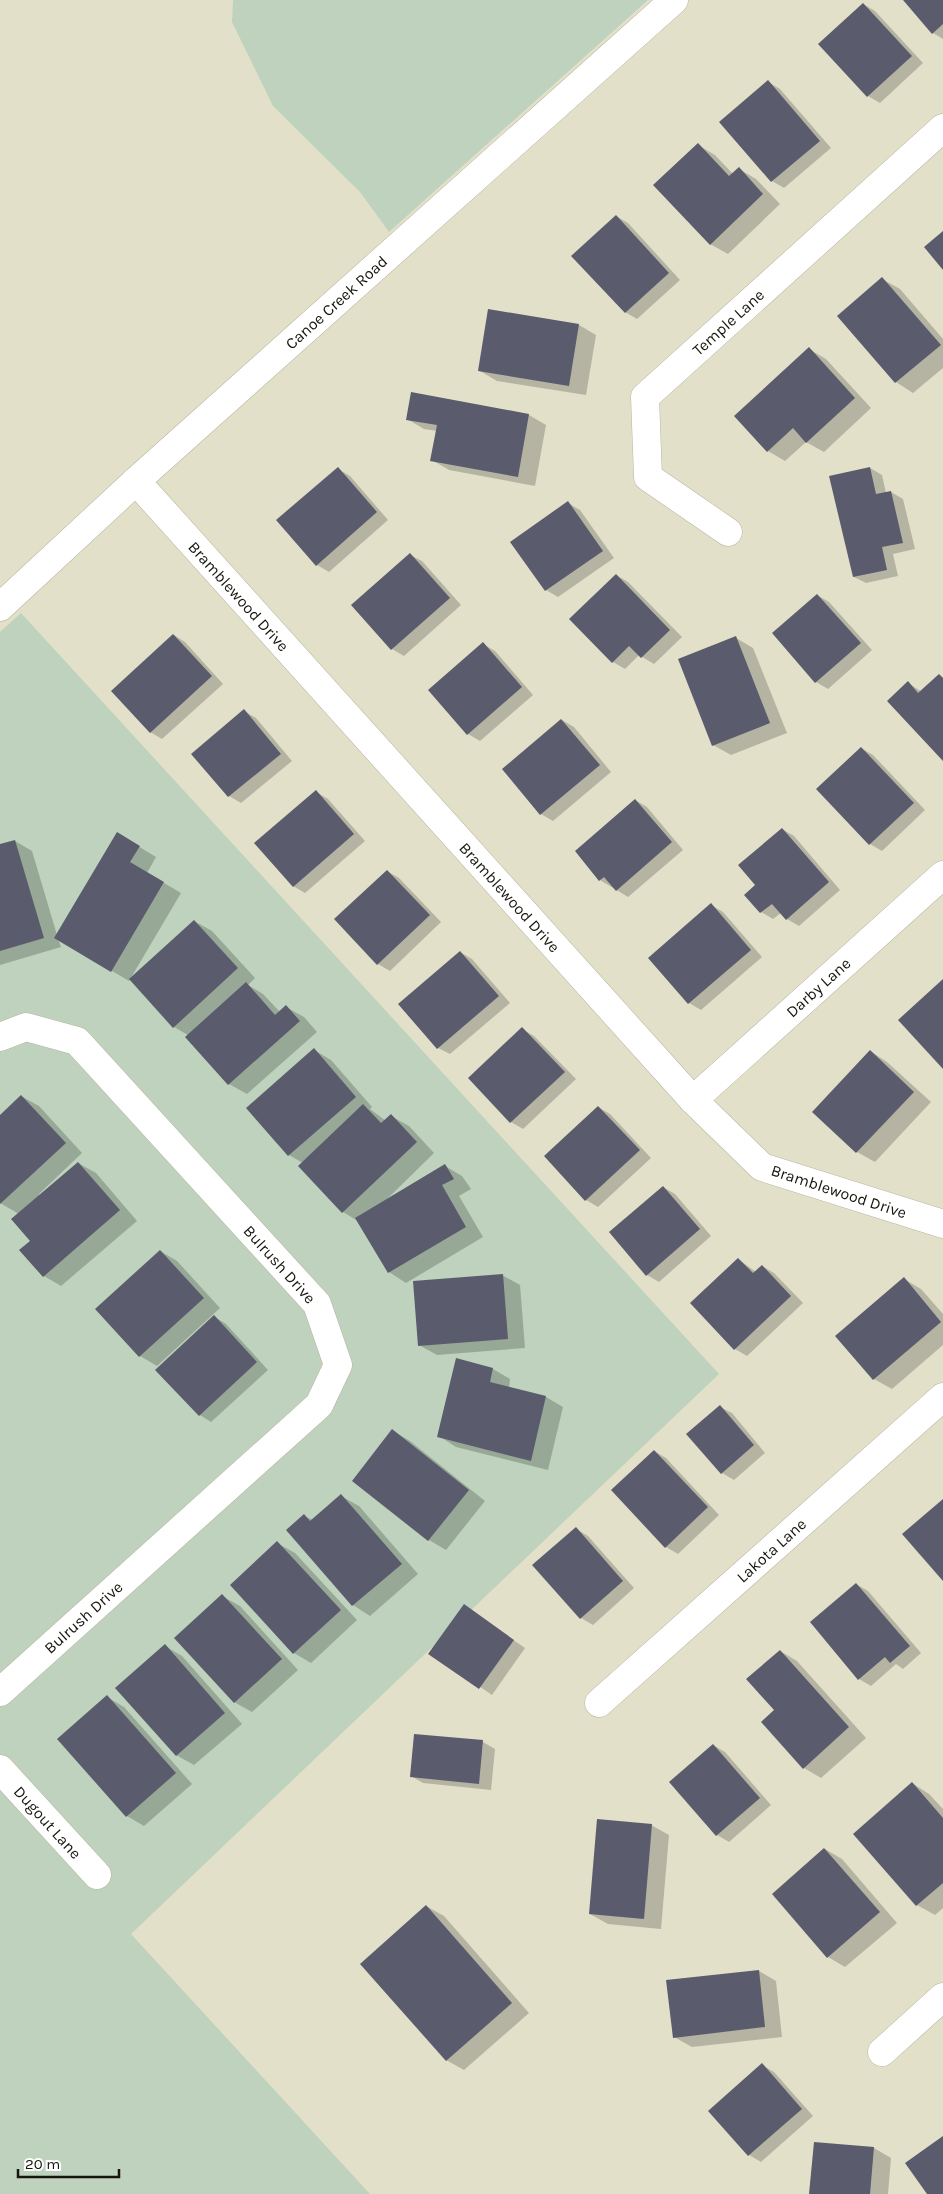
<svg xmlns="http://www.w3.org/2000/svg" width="943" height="2194" viewBox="0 0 943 2194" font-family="Karla,sans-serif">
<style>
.green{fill:#bed2bd}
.shadow{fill:#0003}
.building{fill:#5a5b6d}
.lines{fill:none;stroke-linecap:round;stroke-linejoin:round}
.street-casing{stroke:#b8b4a0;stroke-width:29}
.secondary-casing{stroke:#b8b4a0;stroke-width:29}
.street{stroke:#fff;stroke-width:28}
.secondary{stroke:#fff;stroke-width:28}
.labels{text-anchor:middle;stroke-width:5;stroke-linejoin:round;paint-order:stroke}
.street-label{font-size:16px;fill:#17160e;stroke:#fff}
</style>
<rect width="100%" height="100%" fill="#e3e0ca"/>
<g class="green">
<path d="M233,0H648L389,232L360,192L273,106L232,22Z"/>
<path d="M21,613L719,1374L131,1934L370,2194H0V632Z"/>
</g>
<g class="shadow">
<path d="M904,0H943V39L933,33Z"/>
<path d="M863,4L875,11L923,63L880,103L868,96Z"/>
<path d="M768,82L780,89L831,148L784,188L772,181L721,122Z"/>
<path d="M698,145L715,155L733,174L739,169L756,179L780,204L728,254L710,244Z"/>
<path d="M616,216L628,223L680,280L637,319L625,312Z"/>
<path d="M882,279L900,289L943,339V368L913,393L896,382L839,316Z"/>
<path d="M579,325L596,335L586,395L497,381L480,371Z"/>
<path d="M809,349L826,359L871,408L824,452L806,442L785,461L768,451Z"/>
<path d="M529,415L546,425L535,486L449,470L432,460L437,431L424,429L407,419Z"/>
<path d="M870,468L882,475L886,493L891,492L903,499L915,549L893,554L898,576L866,583L854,577Z"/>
<path d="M338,469L350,476L388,520L329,572L317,565Z"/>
<path d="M568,503L580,510L614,558L558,597L546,590L512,542Z"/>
<path d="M410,555L422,561L461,605L404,656L392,649L353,605Z"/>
<path d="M616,575L628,582L682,637L654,664L639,655L625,669L613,662Z"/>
<path d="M817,595L829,602L872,650L828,689L816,682Z"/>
<path d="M174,635L185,642L223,684L162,739L150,732Z"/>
<path d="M736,638L753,648L787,733L731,755L713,745Z"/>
<path d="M483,644L495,651L533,695L480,741L468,734L429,690Z"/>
<path d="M939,675L943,678V759L908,683L922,692Z"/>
<path d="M244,711L256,718L292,761L241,803L229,796L193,754Z"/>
<path d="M562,720L574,727L611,772L553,821L541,814L504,769Z"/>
<path d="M861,748L873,755L925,810L882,851L870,844Z"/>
<path d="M316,792L328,799L365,841L305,893L293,886Z"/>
<path d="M635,800L647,807L683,850L628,897L600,880Z"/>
<path d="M782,829L794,836L840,890L799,926L787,919L781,913L773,919L761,912L746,895L757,885Z"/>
<path d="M118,834L156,857L147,873L181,893L129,981L58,939L61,947L0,965V845L15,841L32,851L57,935Z"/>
<path d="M387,871L399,878L441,922L390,971L378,964Z"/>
<path d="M711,905L723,912L762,957L701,1010L689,1003Z"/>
<path d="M194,921L212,931L255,978L248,985L263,994L280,1012L286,1007L304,1017L317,1032L247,1094L229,1084L186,1037L188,1035L174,1027Z"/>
<path d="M460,952L472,959L510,1003L450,1054L438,1048Z"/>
<path d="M522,1029L534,1036L576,1079L523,1129L511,1122L470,1078Z"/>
<path d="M314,1050L331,1060L372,1107L370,1109L386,1121L391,1116L409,1126L434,1153L384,1202L445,1166L462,1176L471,1189L459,1196L483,1237L406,1283L389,1272L358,1221L343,1212L299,1166L303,1163L289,1155Z"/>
<path d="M870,1051L887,1062L931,1102L875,1162L857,1152L814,1112Z"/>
<path d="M21,1096L39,1106L82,1153L39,1194L40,1195L78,1163L96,1173L137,1221L61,1286L44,1276L32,1241L19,1214L0,1203V1116Z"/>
<path d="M598,1107L610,1114L651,1158L598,1207L586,1200Z"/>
<path d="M663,1187L675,1194L711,1236L659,1282L647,1275Z"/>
<path d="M160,1251L177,1261L220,1308L157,1366L140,1356Z"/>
<path d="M738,1259L756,1272L762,1266L774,1273L803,1303L747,1356L735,1349L692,1303Z"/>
<path d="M502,1275L520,1285L525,1348L437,1355L419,1345Z"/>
<path d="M904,1279L921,1289L943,1314V1345L892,1389L874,1379L837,1336Z"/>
<path d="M215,1317L226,1324L268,1370L211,1422L200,1415Z"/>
<path d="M457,1360L493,1369L510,1379L509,1388L546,1397L563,1407L548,1470L456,1447L439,1436Z"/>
<path d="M720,1407L732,1413L765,1453L734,1480L722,1473L688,1434Z"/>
<path d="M393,1431L410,1441L485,1501L446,1550L429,1540Z"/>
<path d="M654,1451L666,1458L719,1515L678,1554L666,1547Z"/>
<path d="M341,1496L359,1506L418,1574L370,1616L353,1605L304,1516L313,1520Z"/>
<path d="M576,1529L588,1536L634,1588L593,1625L581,1618Z"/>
<path d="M277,1543L295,1553L357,1620L311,1663L294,1653Z"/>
<path d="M856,1584L868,1591L921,1653L903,1669L896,1664L871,1686L859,1679Z"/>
<path d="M222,1596L240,1606L298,1670L252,1712L234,1702Z"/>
<path d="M464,1606L525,1648L492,1695L430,1653Z"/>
<path d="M165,1646L182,1656L242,1724L194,1765L176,1755Z"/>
<path d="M780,1651L797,1661L866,1738L821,1778L804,1768L776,1711Z"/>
<path d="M107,1697L124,1707L192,1784L144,1826L127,1816Z"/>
<path d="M483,1742L495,1749L491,1790L423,1783L411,1776Z"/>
<path d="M713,1745L725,1752L771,1805L729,1842L717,1835L670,1782Z"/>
<path d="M912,1783L929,1794L943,1809V1908L935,1915L917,1905L855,1834Z"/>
<path d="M651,1825L669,1835L661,1929L608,1924L590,1914Z"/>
<path d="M825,1849L842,1859L897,1923L845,1967L828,1957L773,1894Z"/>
<path d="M426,1906L444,1916L529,2013L464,2070L446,2060Z"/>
<path d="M759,1971L776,1981L782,2037L692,2047L674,2037Z"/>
<path d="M762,2065L774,2072L813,2116L761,2162L749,2155Z"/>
<path d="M874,2148L891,2158L888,2194H811Z"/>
</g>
<g class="building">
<path d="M903,0H943V24L932,34Z"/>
<path d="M863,3L912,56L867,97L818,44Z"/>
<path d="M768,80L820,141L771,182L719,122Z"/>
<path d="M698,143L729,176L739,167L763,194L710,245L653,185Z"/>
<path d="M616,215L669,273L625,313L571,256Z"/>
<path d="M943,231V270L924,247Z"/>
<path d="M882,277L941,345L895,383L837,316Z"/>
<path d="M488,309L579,324L569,386L478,371Z"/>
<path d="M809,347L855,398L806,443L793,428L767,452L734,416Z"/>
<path d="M411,392L529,414L518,477L430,461L437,425L406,420Z"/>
<path d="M338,467L377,512L316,566L276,520Z"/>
<path d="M870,467L876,494L891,491L903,543L882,547L887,570L853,577L829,476Z"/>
<path d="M568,501L603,551L545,591L510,542Z"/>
<path d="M410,553L450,598L391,650L351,605Z"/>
<path d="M616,574L670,630L641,658L629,646L612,663L569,619Z"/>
<path d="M817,594L861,643L815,683L772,633Z"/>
<path d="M173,634L212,676L150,733L111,691Z"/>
<path d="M736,636L770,723L712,746L678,659Z"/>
<path d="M483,642L522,687L467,735L428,690Z"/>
<path d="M939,674L943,678V761L887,701L908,681L918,693Z"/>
<path d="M244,709L281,754L228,797L191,754Z"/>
<path d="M561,719L600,765L540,815L502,769Z"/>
<path d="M861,747L914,803L869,845L816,789Z"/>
<path d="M316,790L354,834L293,887L254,843Z"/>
<path d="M635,799L672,842L616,891L604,877L599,881L575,851Z"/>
<path d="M782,828L829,882L786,920L772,904L760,913L744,895L755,885L738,865Z"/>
<path d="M117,832L140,846L130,862L164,882L111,972L54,938Z"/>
<path d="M15,840L44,938L0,951V844Z"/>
<path d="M387,870L430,915L377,965L334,919Z"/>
<path d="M711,903L751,950L688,1004L648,958Z"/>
<path d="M194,920L238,968L173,1028L129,979Z"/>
<path d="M460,951L499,996L437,1049L398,1004Z"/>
<path d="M943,979V1069L898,1020Z"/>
<path d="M246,982L275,1015L286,1005L300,1021L228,1085L185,1037Z"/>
<path d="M522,1027L565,1072L510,1123L468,1078Z"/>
<path d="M314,1048L356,1097L288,1156L246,1108Z"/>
<path d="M870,1050L914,1092L856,1153L812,1112Z"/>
<path d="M21,1095L66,1143L0,1204V1115Z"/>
<path d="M363,1104L381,1123L391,1114L417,1142L342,1213L298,1166Z"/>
<path d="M598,1106L640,1150L585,1201L544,1156Z"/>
<path d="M78,1162L120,1210L43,1277L19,1250L30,1241L11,1219Z"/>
<path d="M445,1164L454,1179L442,1185L466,1227L388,1273L355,1218Z"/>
<path d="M663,1186L700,1229L646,1276L609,1232Z"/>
<path d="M160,1250L204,1298L139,1357L95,1309Z"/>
<path d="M738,1258L753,1273L762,1265L791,1296L734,1350L690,1303Z"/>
<path d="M503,1274L508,1339L418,1346L413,1281Z"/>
<path d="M904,1277L941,1322L873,1380L835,1336Z"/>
<path d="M214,1315L257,1362L199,1416L155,1370Z"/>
<path d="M456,1358L493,1368L490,1382L546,1396L531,1461L437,1437Z"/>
<path d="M720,1405L754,1445L721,1474L686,1434Z"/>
<path d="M392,1429L469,1490L428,1541L352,1481Z"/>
<path d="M654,1450L708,1507L665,1548L611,1490Z"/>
<path d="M341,1494L402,1564L352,1606L286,1530L304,1514L310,1521Z"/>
<path d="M943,1499V1581L902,1534Z"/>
<path d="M576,1527L623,1581L580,1619L532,1565Z"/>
<path d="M277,1541L341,1610L293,1654L230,1585Z"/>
<path d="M856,1583L910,1646L890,1663L885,1657L858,1680L810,1622Z"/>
<path d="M222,1594L282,1659L234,1703L174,1638Z"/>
<path d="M464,1604L514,1640L479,1689L428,1654Z"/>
<path d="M165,1644L225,1713L176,1756L115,1688Z"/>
<path d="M780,1650L849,1727L803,1769L761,1722L774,1710L746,1679Z"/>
<path d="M107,1695L176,1773L126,1817L57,1739Z"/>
<path d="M414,1734L483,1740L479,1784L410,1777Z"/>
<path d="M713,1744L760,1798L716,1836L669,1782Z"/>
<path d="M912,1782L943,1818V1883L916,1906L853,1834Z"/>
<path d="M597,1819L652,1824L644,1919L589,1914Z"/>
<path d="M824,1848L880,1912L827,1958L772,1894Z"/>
<path d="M426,1905L512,2003L446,2061L360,1964Z"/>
<path d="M759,1970L765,2027L673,2038L666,1980Z"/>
<path d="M762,2063L802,2109L748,2156L708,2111Z"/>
<path d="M943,2136V2194H927L905,2163Z"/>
<path d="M814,2142L874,2147L870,2194H809Z"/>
</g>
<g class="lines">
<g class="street-casing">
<g id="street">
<path d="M136,481L693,1100L762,1167L943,1224"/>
<path d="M728,532L648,477L645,397L943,128"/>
<path d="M0,1037L26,1027L77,1041L317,1304L338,1365L319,1405L0,1692"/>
<path d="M693,1100L943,875"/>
<path d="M599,1703L943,1397"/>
<path d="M0,1769L97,1875"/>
<path d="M882,2052L943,1997"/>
</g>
</g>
<g class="secondary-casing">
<path id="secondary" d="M0,607L136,481L674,0"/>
</g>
<use href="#street" class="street"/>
<use href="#secondary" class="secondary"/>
</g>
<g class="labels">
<g class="street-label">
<text transform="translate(336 302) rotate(-42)" y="6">Canoe Creek Road</text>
<text transform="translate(728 322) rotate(-42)" y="6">Temple Lane</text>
<text transform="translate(239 596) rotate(48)" y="6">Bramblewood Drive</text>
<text transform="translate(510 897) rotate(48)" y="6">Bramblewood Drive</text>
<text transform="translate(818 987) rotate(-42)" y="6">Darby Lane</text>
<text transform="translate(839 1191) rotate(18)" y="6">Bramblewood Drive</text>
<text transform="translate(280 1264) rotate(48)" y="6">Bulrush Drive</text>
<text transform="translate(771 1550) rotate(-42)" y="6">Lakota Lane</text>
<text transform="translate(83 1617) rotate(-42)" y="6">Bulrush Drive</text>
<text transform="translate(48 1822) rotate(48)" y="6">Dugout Lane</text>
</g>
</g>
<path d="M18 2169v8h101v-8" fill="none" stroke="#17160e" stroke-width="2.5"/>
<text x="25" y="2169" font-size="15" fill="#17160e" stroke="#ffffff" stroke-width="4" paint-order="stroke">20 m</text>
</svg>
